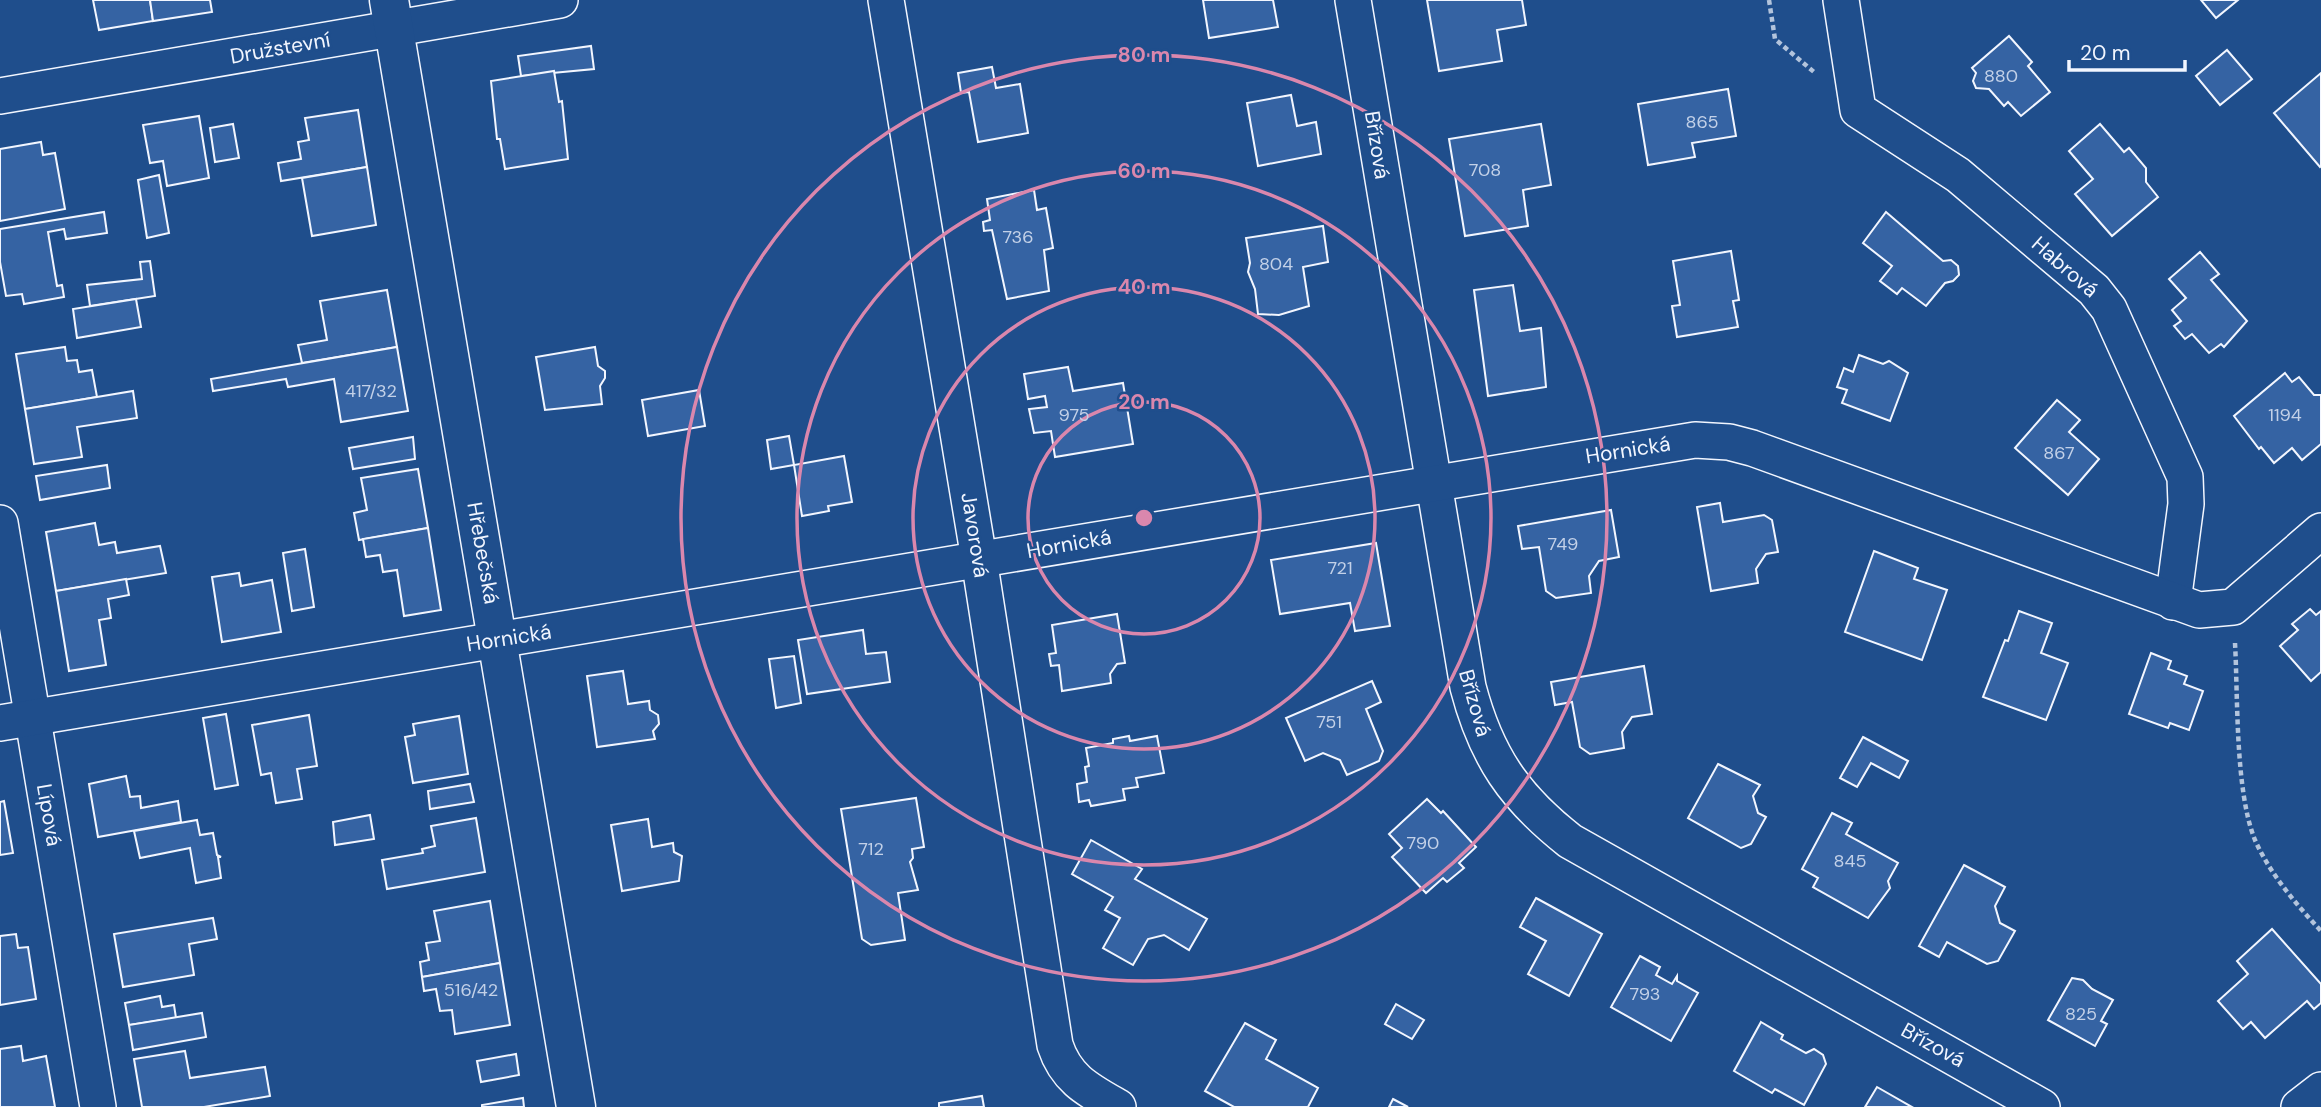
<svg xmlns="http://www.w3.org/2000/svg" width="2321" height="1107" viewBox="0 0 2321 1107" font-family="'DM Sans',sans-serif">
<style>
.building{fill:#3563a3;stroke:#f2f6ff;stroke-width:2}
.lines{fill:none;stroke-linecap:round;stroke-linejoin:round}
.minor-casing{stroke:#f2f6ff;stroke-width:38}
.tertiary-casing{stroke:#f2f6ff;stroke-width:41}
.path{stroke:#b3c4dc;stroke-width:4.5;stroke-dasharray:5 3.5;stroke-linecap:butt}
.minor{stroke:#1f4e8c;stroke-width:35}
.tertiary{stroke:#1f4e8c;stroke-width:38}
.ring{fill:none;stroke:#da87ad;stroke-width:3.5}
.labels{text-anchor:middle;stroke-width:5;stroke-linejoin:round;paint-order:stroke}
.number-label{font-size:18px;fill:#c3d1e8}
.street-label{font-size:21px;fill:#f2f6ff;stroke:#1f4e8c}
.centre{fill:#da87ad;stroke:#1f4e8c;stroke-width:3.5}
.ring-label{font-size:21px;text-anchor:middle;font-weight:bold;fill:#da87ad;stroke:#1f4e8c;stroke-width:5;stroke-linejoin:round;paint-order:stroke}
</style>
<rect width="100%" height="100%" fill="#1f4e8c"/>
<g class="building">
<path d="M93,0H150L153,21L99,30Z"/>
<path d="M150,0H210L212,12L153,21Z"/>
<path d="M1203,0H1273L1278,27L1209,38Z"/>
<path d="M1427,0H1522L1526,25L1497,30L1502,61L1439,71Z"/>
<path d="M2201,0H2238L2216,18Z"/>
<path d="M2009,36L2032,62L2028,66L2050,92L2021,116L2008,102L2004,106L1989,89L1976,88L1973,81L1976,73L1972,68Z"/>
<path d="M591,46L594,69L521,76L518,56Z"/>
<path d="M2227,50L2252,79L2220,105L2196,76Z"/>
<path d="M992,67L996,88L1020,84L1028,133L978,142L969,92L961,93L958,73Z"/>
<path d="M554,71L559,102L562,101L568,159L505,169L500,139H497L491,81Z"/>
<path d="M2321,73V166L2320,167L2274,113Z"/>
<path d="M1728,89L1736,136L1692,143L1695,157L1648,165L1638,104Z"/>
<path d="M1291,95L1297,126L1316,122L1321,154L1258,166L1247,103Z"/>
<path d="M358,110L367,167L281,181L278,163L301,159L298,142L309,140L305,118Z"/>
<path d="M199,116L209,178L167,186L163,161L150,163L143,125Z"/>
<path d="M233,124L239,158L215,162L210,128Z"/>
<path d="M1541,124L1551,185L1523,190L1528,226L1465,236L1449,139Z"/>
<path d="M2100,124L2124,152L2129,148L2146,168V182L2158,197L2112,236L2075,194L2093,179L2069,151Z"/>
<path d="M41,142L43,155L55,153L65,209L0,221V149Z"/>
<path d="M367,167L376,225L312,236L302,178Z"/>
<path d="M159,175L169,233L147,238L138,180Z"/>
<path d="M1034,190L1037,210L1046,208L1053,248L1044,250L1049,291L1007,299L992,230L984,231L983,222L990,220L987,199Z"/>
<path d="M104,212L107,233L66,239L64,229L48,232L57,286L62,285L64,297L24,304L22,294L6,296L0,262V229Z"/>
<path d="M1886,212L1943,261L1951,260L1958,266L1959,275L1953,281L1945,283L1926,306L1902,288L1897,294L1880,281L1892,266L1863,243Z"/>
<path d="M1323,226L1328,262L1303,267L1309,306L1279,315L1258,314L1255,289L1248,272L1250,263L1246,238Z"/>
<path d="M1731,251L1739,300L1733,301L1738,327L1677,337L1672,306L1680,305L1673,261Z"/>
<path d="M2200,252L2219,274L2211,280L2247,321L2224,347L2221,344L2209,353L2192,334L2185,339L2174,326L2181,321L2172,310L2186,298L2169,279Z"/>
<path d="M150,261L155,296L90,306L87,285L142,279L140,262Z"/>
<path d="M1513,285L1520,331L1541,328L1546,387L1488,396L1474,290Z"/>
<path d="M387,290L397,347L302,363L298,345L327,340L320,301Z"/>
<path d="M136,299L141,327L77,338L73,309Z"/>
<path d="M65,347L67,361L77,360L79,372L92,370L97,397L25,409L16,354Z"/>
<path d="M397,347L408,411L341,422L334,379L288,387L286,379L213,391L211,379Z"/>
<path d="M595,347L598,366L605,371V378L600,386L602,404L545,410L536,357Z"/>
<path d="M1859,355L1883,364L1889,361L1908,373L1890,421L1842,403L1847,390L1837,387L1844,368L1853,372Z"/>
<path d="M1068,367L1073,391L1123,383L1133,444L1055,457L1051,431L1034,433L1029,409L1047,407L1045,396L1028,399L1024,374Z"/>
<path d="M2285,373L2292,382L2299,377L2314,395H2321V444L2302,460L2292,448L2274,463L2261,447L2259,449L2234,416Z"/>
<path d="M699,390L705,426L648,436L642,400Z"/>
<path d="M133,391L137,418L77,427L82,457L34,464L25,409Z"/>
<path d="M2057,400L2080,420L2069,432L2099,459L2068,495L2015,448Z"/>
<path d="M789,436L794,465L771,469L767,440Z"/>
<path d="M413,437L415,459L353,469L349,448Z"/>
<path d="M844,456L852,502L828,506L829,511L802,516L794,465Z"/>
<path d="M107,465L110,488L40,500L36,476Z"/>
<path d="M418,469L428,528L359,540L354,513L367,510L361,478Z"/>
<path d="M1720,503L1723,522L1764,515L1772,520L1778,552L1766,554L1756,569L1758,583L1711,591L1697,507Z"/>
<path d="M1611,510L1619,557L1599,561L1589,576L1591,593L1556,598L1546,591L1539,547L1522,549L1518,526Z"/>
<path d="M95,523L99,545L115,542L117,553L160,546L166,573L56,591L46,532Z"/>
<path d="M428,528L441,610L404,616L397,570L383,572L380,555L366,557L363,539Z"/>
<path d="M1376,543L1390,626L1355,631L1350,603L1280,614L1271,560Z"/>
<path d="M305,549L314,607L292,611L283,553Z"/>
<path d="M1874,551L1918,568L1914,579L1947,590L1922,660L1845,632Z"/>
<path d="M239,573L241,586L272,580L281,632L222,642L212,577Z"/>
<path d="M126,579L129,595L108,599L111,618L99,620L106,665L69,671L56,591Z"/>
<path d="M2310,609L2316,615L2321,611V672L2311,681L2280,646L2298,630L2292,624Z"/>
<path d="M2019,611L2052,623L2041,653L2068,663L2046,720L1983,697L2005,640L2008,641Z"/>
<path d="M1117,614L1125,663L1117,664L1110,674L1111,683L1062,691L1059,665L1051,666L1049,654L1056,653L1052,625Z"/>
<path d="M863,630L866,654L886,652L890,682L807,694L798,640Z"/>
<path d="M2151,653L2171,661L2168,669L2187,676L2184,684L2203,691L2189,730L2170,723L2168,728L2129,714Z"/>
<path d="M794,656L801,703L776,708L769,659Z"/>
<path d="M1644,666L1652,714L1632,717L1622,732L1624,748L1590,754L1580,747L1572,702L1555,705L1551,682Z"/>
<path d="M623,671L628,704L649,701L650,710L658,715L659,724L653,731L655,739L597,747L587,676Z"/>
<path d="M1372,681L1381,702L1366,709L1383,751L1379,761L1347,775L1340,760L1323,753L1305,761L1286,718Z"/>
<path d="M226,714L238,785L215,789L203,718Z"/>
<path d="M309,715L317,766L297,769L302,799L276,803L271,773L261,775L252,725Z"/>
<path d="M459,716L468,774L413,783L405,737L415,735L413,724Z"/>
<path d="M1129,736L1130,741L1157,736L1164,773L1136,778L1138,787L1123,789L1125,800L1091,806L1089,800L1079,802L1077,784L1087,782L1085,767L1089,766L1086,748L1113,743V739Z"/>
<path d="M1863,737L1908,761L1899,778L1871,763L1857,787L1840,778Z"/>
<path d="M1718,764L1760,785L1753,796L1758,813L1766,817L1751,844L1741,848L1688,818Z"/>
<path d="M126,776L130,797L140,796L141,808L178,801L181,822L98,837L89,784Z"/>
<path d="M470,784L474,802L430,809L428,791Z"/>
<path d="M916,798L924,847L912,849L913,858L910,862L918,890L898,893L905,940L871,945L862,939L841,809Z"/>
<path d="M1427,799L1441,813L1443,811L1476,847L1459,863L1464,868L1447,882L1443,878L1426,893L1392,857L1402,848L1389,834Z"/>
<path d="M4,801L13,853L0,855V802Z"/>
<path d="M1832,813L1852,823L1846,834L1898,863L1888,881L1890,888L1868,918L1813,887L1818,878L1802,869Z"/>
<path d="M370,815L374,839L335,845L333,822Z"/>
<path d="M476,818L485,872L387,889L382,860L423,853L422,849L435,846L431,826Z"/>
<path d="M648,819L652,847L673,843L674,852L682,856L679,881L622,891L611,825Z"/>
<path d="M197,820L200,835L213,833L217,855L221,857H218L221,878L196,883L190,848L140,858L134,831Z"/>
<path d="M1091,840L1142,869L1135,879L1207,919L1189,950L1164,935L1148,939L1133,965L1103,948L1120,918L1105,910L1113,897L1072,874Z"/>
<path d="M1964,865L2005,887L1995,906L2000,923L2015,931L1998,961L1987,964L1947,942L1939,957L1919,946Z"/>
<path d="M1536,898L1602,934L1569,996L1528,974L1546,941L1520,927Z"/>
<path d="M490,901L500,963L422,977L420,962L429,960L426,943L440,941L434,911Z"/>
<path d="M213,918L217,939L189,944L194,975L123,987L114,934Z"/>
<path d="M2272,929L2321,984V1003L2314,1009L2307,1001L2265,1038L2251,1022L2243,1029L2218,1001L2248,974L2237,961Z"/>
<path d="M16,934L18,948L28,947L36,999L0,1005V936Z"/>
<path d="M1640,956L1660,967L1656,975L1672,984L1677,976V981L1698,993L1671,1041L1611,1007Z"/>
<path d="M500,963L510,1025L455,1034L452,1010L440,1011L436,989L424,991L422,977Z"/>
<path d="M2072,978L2083,980L2092,989L2113,1000L2101,1021L2107,1024L2095,1046L2048,1020Z"/>
<path d="M160,996L162,1007L174,1005L176,1018L129,1025L125,1003Z"/>
<path d="M1396,1004L1424,1020L1412,1039L1385,1024Z"/>
<path d="M202,1013L206,1037L133,1050L129,1025Z"/>
<path d="M1761,1022L1783,1035L1781,1039L1806,1053L1814,1049L1823,1055L1826,1064L1804,1105L1775,1089L1772,1093L1734,1071Z"/>
<path d="M1245,1023L1276,1040L1266,1059L1318,1088L1308,1107H1234L1205,1091Z"/>
<path d="M21,1046L23,1061L46,1056L55,1107H0V1049Z"/>
<path d="M185,1051L190,1078L265,1067L270,1096L204,1107H142L134,1059Z"/>
<path d="M516,1054L519,1075L481,1082L477,1061Z"/>
<path d="M1877,1087L1912,1107H1865Z"/>
<path d="M982,1096L984,1107H939V1103Z"/>
<path d="M523,1098L524,1107H482V1105Z"/>
<path d="M1393,1099L1408,1107H1389Z"/>
</g>
<g class="lines">
<g class="minor-casing">
<g id="minor">
<path d="M886,0L979,559L1055,1045C1066,1079 1088,1090 1118,1107"/>
<path d="M1353,0L1468,687C1486,756 1514,797 1570,841L2042,1107"/>
<path d="M1841,0L1858,110L1958,175L2094,290L2109,309L2185,477L2186,504L2173,602"/>
<path d="M0,96L560,0"/>
<path d="M0,523L98,1107"/>
<path d="M0,723L1695,440L1729,442L1752,448L2199,610L2233,607L2321,531"/>
<path d="M2299,1107L2321,1090"/>
</g>
</g>
<g class="tertiary-casing">
<path id="tertiary" d="M389,0L576,1107"/>
</g>
<g class="path">
<path d="M1769,0L1775,39L1814,72"/>
<path d="M2235,643C2238,697 2235,791 2255,840C2270,874 2296,904 2321,931"/>
</g>
<use href="#minor" class="minor"/>
<use href="#tertiary" class="tertiary"/>
</g>
<g class="ring">
<circle cx="1144" cy="518" r="116"/>
<circle cx="1144" cy="518" r="231"/>
<circle cx="1144" cy="518" r="347"/>
<circle cx="1144" cy="518" r="463"/>
</g>
<g class="labels">
<g class="number-label">
<text x="2001" y="82">880</text>
<text x="1702" y="128">865</text>
<text x="1485" y="176">708</text>
<text x="1018" y="243">736</text>
<text x="1276" y="270">804</text>
<text x="371" y="397">417/32</text>
<text x="1074" y="421">975</text>
<text x="2285" y="421">1194</text>
<text x="2059" y="459">867</text>
<text x="1563" y="550">749</text>
<text x="1340" y="574">721</text>
<text x="1329" y="728">751</text>
<text x="1423" y="849">790</text>
<text x="871" y="855">712</text>
<text x="1850" y="867">845</text>
<text x="471" y="996">516/42</text>
<text x="1645" y="1000">793</text>
<text x="2081" y="1020">825</text>
</g>
<g class="street-label">
<text transform="translate(280 48) rotate(-10)" y="7">Družstevní</text>
<text transform="translate(1377 145) rotate(81)" y="7">Břízová</text>
<text transform="translate(2065 267) rotate(41)" y="7">Habrová</text>
<text transform="translate(1628 450) rotate(-9)" y="7">Hornická</text>
<text transform="translate(975 535) rotate(81)" y="7">Javorová</text>
<text transform="translate(1069 544) rotate(-10)" y="7">Hornická</text>
<text transform="translate(483 553) rotate(80)" y="7">Hřebečská</text>
<text transform="translate(509 638) rotate(-9)" y="7">Hornická</text>
<text transform="translate(1475 703) rotate(74)" y="7">Břízová</text>
<text transform="translate(49 815) rotate(80)" y="7">Lípová</text>
<text transform="translate(1933 1045) rotate(29)" y="7">Břízová</text>
</g>
</g>
<circle cx="1144" cy="518" r="10" class="centre"/>
<g class="ring-label">
<text x="1144" y="62">80 m</text>
<text x="1144" y="178">60 m</text>
<text x="1144" y="294">40 m</text>
<text x="1144" y="409">20 m</text>
</g>
<path d="M2069 60v10h116v-10" fill="none" stroke="#f2f6ff" stroke-width="3.5"/>
<text x="2080" y="60" font-size="21" fill="#f2f6ff" stroke="#1f4e8c" stroke-width="5" paint-order="stroke">20 m</text>
</svg>
